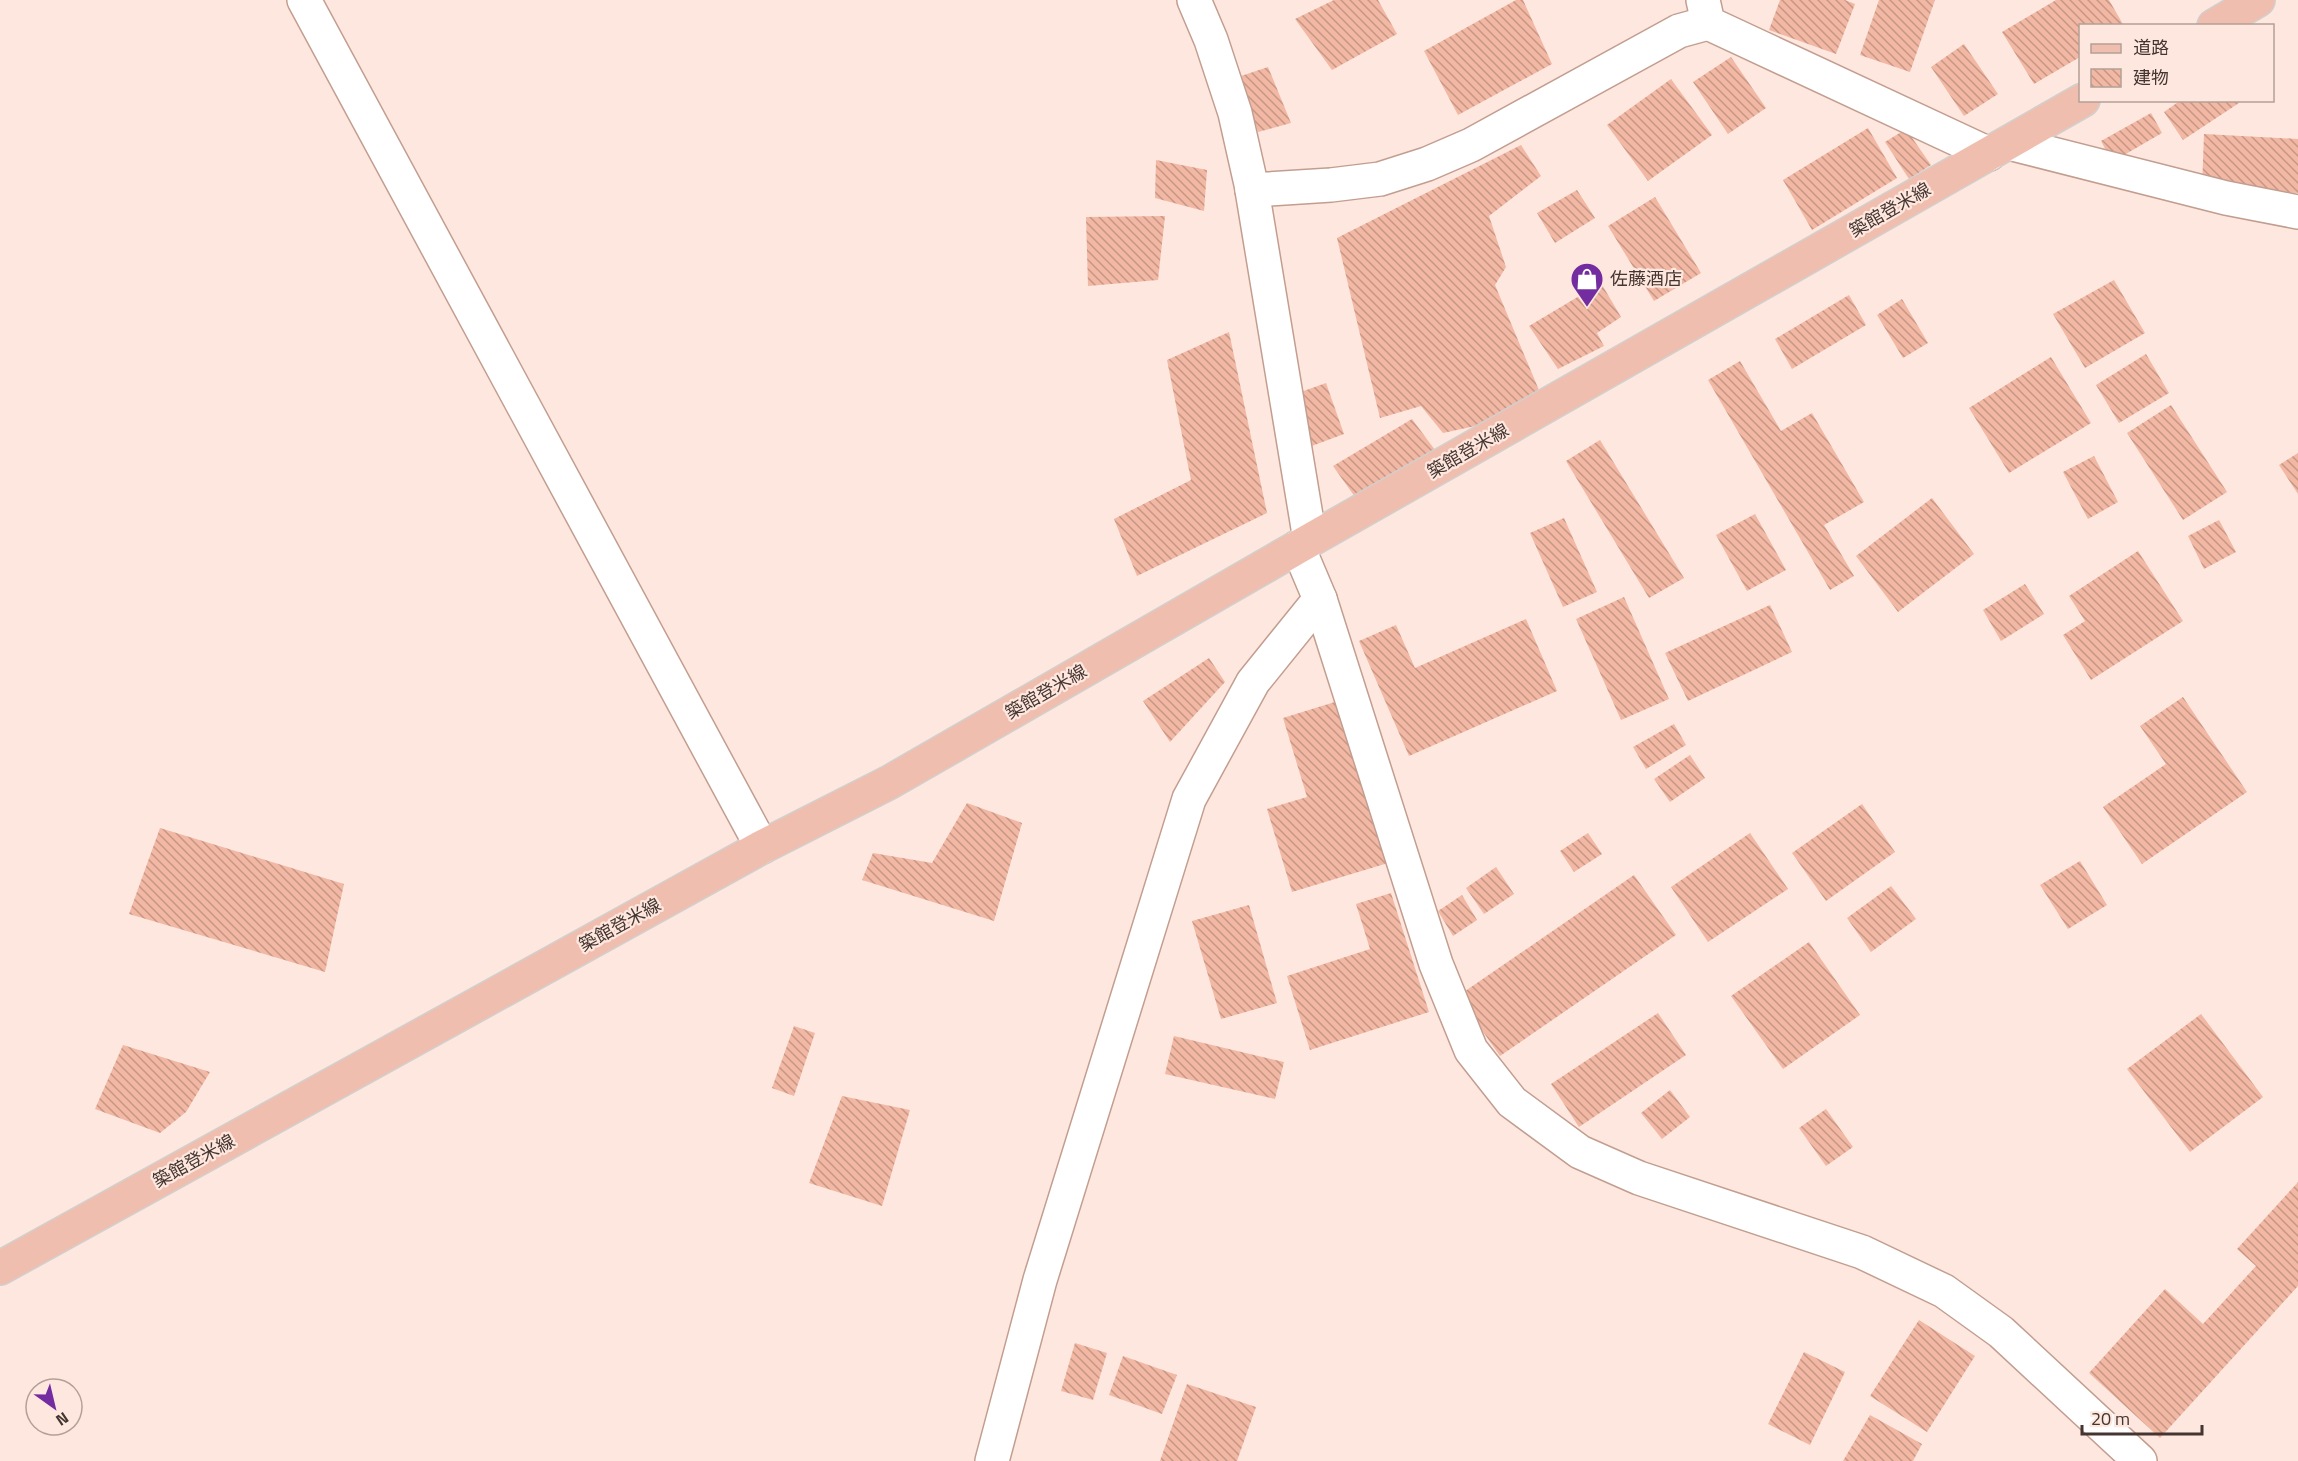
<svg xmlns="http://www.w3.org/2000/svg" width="2298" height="1461" viewBox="0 0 2298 1461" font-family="'Titillium Web','Noto Sans JP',sans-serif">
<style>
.building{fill:url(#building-back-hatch)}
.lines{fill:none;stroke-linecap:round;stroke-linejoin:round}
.minor-casing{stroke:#c29e90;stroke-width:36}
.primary-casing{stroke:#d2cfcd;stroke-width:36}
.minor{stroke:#fff;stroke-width:33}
.primary{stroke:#f0beae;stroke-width:33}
.labels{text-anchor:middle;stroke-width:4.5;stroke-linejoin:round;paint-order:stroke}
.street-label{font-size:18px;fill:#443530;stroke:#fee7de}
.poi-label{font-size:18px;fill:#443530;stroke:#fee7de;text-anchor:start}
</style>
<defs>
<pattern id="building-back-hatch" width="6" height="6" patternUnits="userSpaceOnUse" patternTransform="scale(1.5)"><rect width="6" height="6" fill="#f2b8a4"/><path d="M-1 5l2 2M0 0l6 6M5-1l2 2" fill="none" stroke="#c69686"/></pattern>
</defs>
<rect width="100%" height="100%" fill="#fee7de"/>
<g class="building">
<path d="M1334,0H1378L1397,34L1332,70L1295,19Z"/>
<path d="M1516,0H1523L1552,64L1458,115L1424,51Z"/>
<path d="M1780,0H1845L1855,4L1836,54L1769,30Z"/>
<path d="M1879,0H1935L1910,72L1860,55Z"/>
<path d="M2056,0H2109L2124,26H2080V57L2034,84L2002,32Z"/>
<path d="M1964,44L1998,94L1964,116L1931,67Z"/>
<path d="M1731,57L1766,108L1728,134L1693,82Z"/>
<path d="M1268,67L1291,123L1258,132L1241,76Z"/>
<path d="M1671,79L1712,135L1648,181L1607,125Z"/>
<path d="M2181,100H2238L2239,103L2183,140L2164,112Z"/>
<path d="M2151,113L2162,133L2112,162L2101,141Z"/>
<path d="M1868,128L1897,178L1812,230L1783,180Z"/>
<path d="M1906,129L1931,165L1909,179L1885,142Z"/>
<path d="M2204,134L2298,139V193L2202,189Z"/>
<path d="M1521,145L1541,176L1489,216L1506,267L1495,285L1541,395L1480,425L1443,433L1421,406L1380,418L1337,238Z"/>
<path d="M1156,160L1207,170L1204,211L1155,198Z"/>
<path d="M1577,190L1595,218L1555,243L1537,213Z"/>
<path d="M1655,197L1701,273L1654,301L1608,226Z"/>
<path d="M1165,216L1158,280L1088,286L1086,217Z"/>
<path d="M2114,280L2145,333L2085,368L2053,314Z"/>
<path d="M1601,283L1621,317L1597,333L1604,346L1558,369L1529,326Z"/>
<path d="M1849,295L1866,325L1792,369L1775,339Z"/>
<path d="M1902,299L1928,343L1903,358L1877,315Z"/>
<path d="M1229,332L1267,513L1137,576L1114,519L1191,480L1167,360Z"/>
<path d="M2146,354L2169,393L2119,423L2096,385Z"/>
<path d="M2051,357L2091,423L2009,473L1969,408Z"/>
<path d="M1740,361L1781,431L1812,413L1864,502L1824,525L1854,576L1830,590L1708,380Z"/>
<path d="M1326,383L1344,434L1309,447L1298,393Z"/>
<path d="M2171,405L2227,492L2183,520L2127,433Z"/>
<path d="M1412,419L1435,450L1355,497L1333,466Z"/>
<path d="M1600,440L1684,578L1649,598L1566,461Z"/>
<path d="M2298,453V494L2279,465Z"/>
<path d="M2094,456L2118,502L2088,519L2063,472Z"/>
<path d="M1932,498L1974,554L1898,612L1856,556Z"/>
<path d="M1755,514L1786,570L1747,591L1716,535Z"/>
<path d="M1564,518L1597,592L1563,607L1530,533Z"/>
<path d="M2219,520L2236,552L2204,569L2188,536Z"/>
<path d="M2138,551L2183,621L2091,680L2063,635L2085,621L2069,596Z"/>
<path d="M2025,584L2044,614L2001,641L1983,610Z"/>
<path d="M1624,597L1669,699L1621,720L1576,619Z"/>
<path d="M1770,605L1792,652L1688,701L1665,653Z"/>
<path d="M1526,619L1557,691L1409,756L1359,641L1396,625L1415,668Z"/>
<path d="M1209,658L1225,682L1170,742L1143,701Z"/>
<path d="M2183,697L2247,792L2142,864L2103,807L2166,764L2140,726Z"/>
<path d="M1338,701L1388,863L1292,892L1267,809L1307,797L1283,718Z"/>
<path d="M1674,724L1686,745L1646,769L1633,747Z"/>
<path d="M1690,755L1705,778L1670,802L1654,779Z"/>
<path d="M967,803L1022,823L994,921L862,880L873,853L932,863Z"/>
<path d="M1862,804L1895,852L1826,901L1792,853Z"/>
<path d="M160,828L344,884L325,972L129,914Z"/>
<path d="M1588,833L1602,854L1574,872L1560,851Z"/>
<path d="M1750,833L1788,889L1708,942L1671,887Z"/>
<path d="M2080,861L2107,905L2068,929L2040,885Z"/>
<path d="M1496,867L1514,894L1484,914L1466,888Z"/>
<path d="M1634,875L1676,935L1500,1056L1458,996Z"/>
<path d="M1891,886L1916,919L1871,952L1847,918Z"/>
<path d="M1391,893L1429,1012L1310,1050L1287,976L1370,949L1356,904Z"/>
<path d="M1462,895L1477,920L1453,936L1438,911Z"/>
<path d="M1249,905L1277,1003L1221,1019L1192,921Z"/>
<path d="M1809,942L1860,1015L1783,1069L1731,996Z"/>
<path d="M1658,1013L1686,1055L1579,1127L1551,1084Z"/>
<path d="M2201,1014L2263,1097L2190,1152L2127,1069Z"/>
<path d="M794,1026L815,1033L794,1096L772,1088Z"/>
<path d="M1174,1036L1284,1062L1275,1099L1165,1074Z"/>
<path d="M123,1045L210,1072L186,1112L160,1133L95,1109Z"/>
<path d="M1670,1090L1690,1117L1662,1139L1641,1113Z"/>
<path d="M842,1096L910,1110L882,1206L809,1183Z"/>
<path d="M1826,1109L1853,1147L1826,1166L1799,1128Z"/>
<path d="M2298,1182V1286L2160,1438L2089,1373L2165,1289L2203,1324L2256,1266L2237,1249Z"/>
<path d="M1919,1320L1975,1356L1927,1432L1870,1396Z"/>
<path d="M1075,1343L1107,1353L1093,1400L1061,1391Z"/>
<path d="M1804,1352L1845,1372L1810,1445L1768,1424Z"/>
<path d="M1123,1356L1177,1375L1162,1414L1109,1395Z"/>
<path d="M1187,1384L1256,1407L1237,1461H1160Z"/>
<path d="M1870,1415L1922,1444L1913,1461H1843Z"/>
</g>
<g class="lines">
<g class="minor-casing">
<g id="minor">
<path d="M304,0L762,847"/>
<path d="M1194,0L1211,40L1235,113L1251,184L1310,540"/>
<path d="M1703,0L1708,23L1989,154"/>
<path d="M2009,143L2226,198L2298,212"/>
<path d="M1252,190L1331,185L1380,179L1427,164L1471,145L1679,31L1708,23"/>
<path d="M1298,547L1320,599L1436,964L1471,1050L1512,1102L1580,1152L1639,1178L1862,1252L1944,1291L2001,1332L2140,1461"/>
<path d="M992,1461L1040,1280L1189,799L1253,682L1320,599"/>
</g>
</g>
<g class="primary-casing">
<g id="primary">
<path d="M2214,26L2258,0"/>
<path d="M0,1268L762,847L890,782L1298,547L2083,100"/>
</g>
</g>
<use href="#minor" class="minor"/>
<use href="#primary" class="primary"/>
</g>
<defs>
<g id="shop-pin" transform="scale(1.725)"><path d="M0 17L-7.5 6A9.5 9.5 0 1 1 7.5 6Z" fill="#742da0" stroke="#fee7de"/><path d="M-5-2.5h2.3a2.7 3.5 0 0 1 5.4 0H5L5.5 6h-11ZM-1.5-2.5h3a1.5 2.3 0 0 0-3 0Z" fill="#fff"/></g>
</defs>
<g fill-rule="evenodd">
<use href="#shop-pin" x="1587" y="279"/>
</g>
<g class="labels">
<g class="street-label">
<text transform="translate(1890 210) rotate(-30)" y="6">築館登米線</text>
<text transform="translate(1468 451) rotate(-30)" y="6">築館登米線</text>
<text transform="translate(1046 692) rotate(-30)" y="6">築館登米線</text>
<text transform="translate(620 925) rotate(-29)" y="6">築館登米線</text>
<text transform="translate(194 1161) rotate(-29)" y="6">築館登米線</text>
</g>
<g class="poi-label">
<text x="1610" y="285">佐藤酒店</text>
</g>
</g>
<rect x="2079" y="24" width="195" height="78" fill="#fee7de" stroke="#b4a098" stroke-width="1.5"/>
<rect x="2091" y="44" width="30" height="9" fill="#f0beae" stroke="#b4a098" stroke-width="1.5"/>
<text x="2133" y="54" font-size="18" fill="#443530">道路</text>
<rect x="2091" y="69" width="30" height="18" fill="url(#building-back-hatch)" stroke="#b4a098" stroke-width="1.5"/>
<text x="2133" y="84" font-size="18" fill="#443530">建物</text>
<g transform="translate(54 1407) rotate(146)"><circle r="28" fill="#fee7de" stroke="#b4a098" stroke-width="1.5"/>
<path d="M0-4.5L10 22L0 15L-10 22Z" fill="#742da0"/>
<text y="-9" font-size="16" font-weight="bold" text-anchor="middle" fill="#443530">N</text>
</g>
<path d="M2082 1425v9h120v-9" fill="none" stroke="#443530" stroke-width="3"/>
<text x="2091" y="1425" font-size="18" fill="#443530" stroke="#fee7de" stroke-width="4.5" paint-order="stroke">20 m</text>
</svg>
